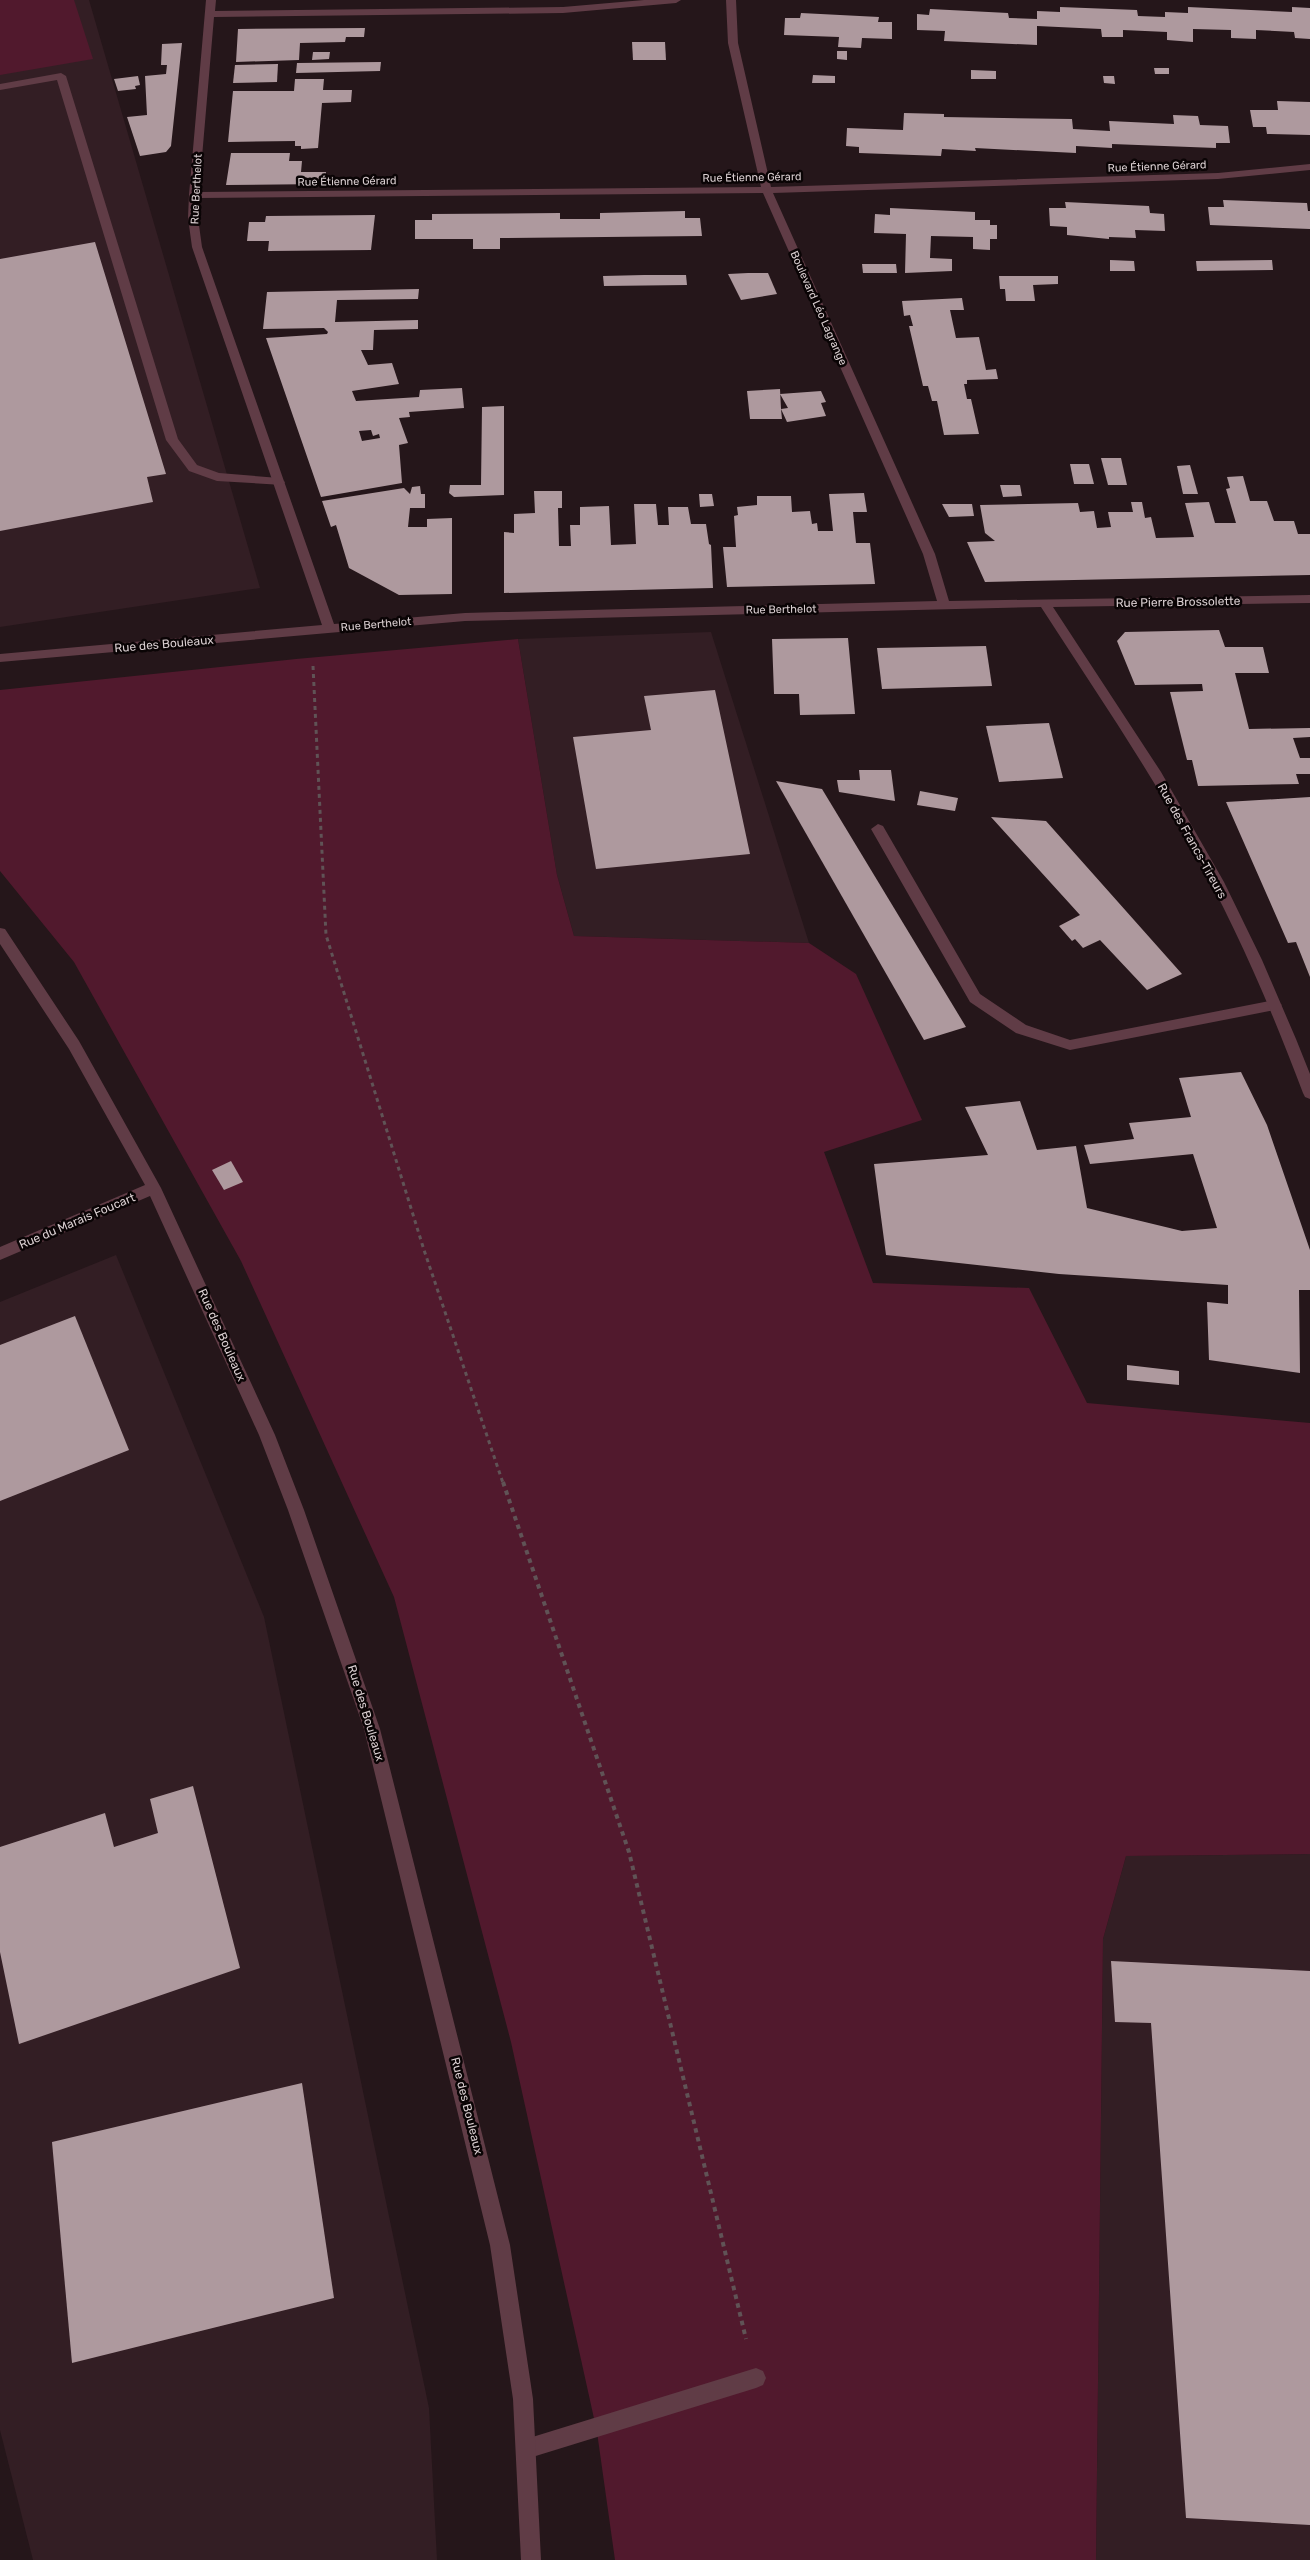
<svg xmlns="http://www.w3.org/2000/svg" width="1310" height="2560" viewBox="0 0 1310 2560" font-family="Rubik,sans-serif">
<style>
.built{fill:#331e24}
.green{fill:#51192d}
.building{fill:#ae999e;fill-rule:evenodd}
.lines{fill:none;stroke-linecap:round;stroke-linejoin:round}
.path-far1{stroke:#605356;stroke-width:3;stroke-dasharray:4 4;stroke-linecap:butt}
.path{stroke:#605356;stroke-width:4;stroke-dasharray:4.5 4.5;stroke-linecap:butt}
.lane{fill:#603c46;fill-rule:evenodd}
.street{fill:#603c46;fill-rule:evenodd}
.labels{text-anchor:middle;stroke-width:5;stroke-linejoin:round;paint-order:stroke}
.far-street-label{font-size:11px;fill:#d9ced0;stroke:#0a0405}
.street-label{font-size:12px;fill:#d9ced0;stroke:#0a0405}
</style>
<rect width="100%" height="100%" fill="#25161a"/>
<g class="built">
<path d="M0,0H89L260,588L0,627Z"/>
<path d="M711,632L809,943L574,936L557,875L518,639Z"/>
<path d="M116,1255L264,1617L429,2408L437,2560H33L0,2430V1302Z"/>
<path d="M1310,1854V2560H1096L1103,1939L1126,1856Z"/>
</g>
<g class="green">
<path d="M0,0H74L93,59L0,75Z"/>
<path d="M518,639L557,875L574,936L809,943L856,974L922,1120L824,1152L873,1283L1029,1288L1087,1403L1310,1423V1854L1126,1856L1103,1939L1096,2560H615L597,2432L511,2042L394,1597L241,1261L74,962L0,871V690L296,659Z"/>
</g>
<g class="building">
<path d="M1060,7L1137,10L1138,16L1165,17V12L1188,13V7L1292,12V7L1310,8V39L1295,38L1294,32L1256,30V39L1231,38V30L1193,29V42L1167,40V32L1123,30V37H1102L1101,29L1037,26V45L944,41L945,31L917,30V14L929,15L930,9L1008,13L1009,18L1037,19V11L1060,12Z"/>
<path d="M801,13L879,17L878,22H892V39L862,38L861,48L838,47L839,37L784,35L785,18H800Z"/>
<path d="M365,28L364,37H346L345,42L300,43L299,60L236,62L238,29Z"/>
<path d="M632,42H665L666,60H633Z"/>
<path d="M182,43L171,146L166,152L140,156L127,117L147,115L145,76L166,74L167,65H161L162,44Z"/>
<path d="M837,51H847V60L837,59Z"/>
<path d="M313,52H330L329,59L312,60Z"/>
<path d="M381,62L380,71L296,73L297,63Z"/>
<path d="M278,64L277,82L233,83L235,65Z"/>
<path d="M1154,68H1169V74H1155Z"/>
<path d="M971,70L996,71V79H971Z"/>
<path d="M813,75L835,76V83H812Z"/>
<path d="M138,76L140,85L135,86L136,89L118,91L114,79Z"/>
<path d="M1103,76H1114L1115,84L1104,83Z"/>
<path d="M295,79H324L323,90H352L351,102L322,103L318,148L301,149V146H295V141L228,142L233,91H294Z"/>
<path d="M1277,101L1310,102V135L1267,134L1266,127H1253L1250,110H1278Z"/>
<path d="M904,113L944,114V117L1072,119L1073,129L1110,131L1109,121L1174,124L1173,115L1198,116L1200,125L1228,126L1230,143H1216V148L1112,144V148L1076,146V153L975,148L976,151L942,149L941,156L859,153V147L846,146L847,128L903,130Z"/>
<path d="M231,153H290L289,161H302L301,172H326L325,184L226,185Z"/>
<path d="M1223,200L1307,203L1308,211H1310V229L1210,225L1208,207H1224Z"/>
<path d="M1065,202L1149,206L1150,213L1164,214L1165,231L1135,230L1136,238L1109,237V239L1067,235V227L1050,226L1049,208H1066Z"/>
<path d="M890,208L975,212V220H990V225H997V239H990V250L973,249V237L931,236L930,258L952,259V271L905,273L906,234L874,233L875,214L890,215Z"/>
<path d="M685,211V218H700L702,236L500,238V249H473V239H415V220H432V214L560,213V219H600V213Z"/>
<path d="M375,215L371,250L268,251L269,241H247L249,222H265L266,216Z"/>
<path d="M95,242L166,474L147,477L153,502L0,531V259Z"/>
<path d="M1110,260L1134,261L1135,271H1110Z"/>
<path d="M1272,260L1273,270L1197,271L1196,261Z"/>
<path d="M862,264H896L897,273H863Z"/>
<path d="M748,273H768L777,294L741,300L728,274Z"/>
<path d="M644,275H686L687,285L604,286L603,276Z"/>
<path d="M999,276H1058V284L1033,285L1035,301H1006L1005,289H1000Z"/>
<path d="M419,289L418,299L337,300L335,322L418,320V329L374,330L373,350H361L368,365L392,363L399,384L352,391L356,401L419,397L420,390L462,388L464,408L409,412L410,417L399,418L408,443L399,445L402,483L321,497L266,338L327,334L328,332L324,328L263,329L267,292ZM371,430L373,436L379,434L380,438L362,441L359,431Z"/>
<path d="M962,298L964,310H950L956,338L979,337L986,370L996,369L998,379L967,380V384H964L967,399H971L979,434L944,435L937,401H932L928,386H923L909,326H913L910,315L904,316L902,301Z"/>
<path d="M780,389L781,409L788,408L780,394L821,391L826,402L821,403L826,416L787,422L781,409L782,419H750L747,391Z"/>
<path d="M504,406V495L454,497L449,493L450,485H481L482,407Z"/>
<path d="M1101,458H1121L1127,485H1108Z"/>
<path d="M1070,464H1089L1094,484H1074Z"/>
<path d="M1190,465L1198,494H1183L1177,466Z"/>
<path d="M1243,476L1250,501H1267L1274,521H1294L1298,534H1310V575L985,582L967,542L995,541L985,533L980,505L1078,503L1080,512L1094,511L1097,528L1111,527L1108,512H1133L1131,502H1142L1145,518L1151,517L1156,538L1194,537L1185,503L1209,502L1215,523H1236L1226,489L1230,488L1227,477Z"/>
<path d="M1000,485H1020L1022,496L1003,497Z"/>
<path d="M420,486L421,494H425V508H410L408,527H427V519L452,518V594L399,595L349,568L336,525L331,527L322,501L404,488L410,494L412,487Z"/>
<path d="M534,491H562V508H558L559,546H571L570,525H580V507L609,506L611,545L636,544L634,504H656L658,525H669L668,507H688L691,524H706L709,544L711,545L713,588L504,593V532L514,533V514L535,513Z"/>
<path d="M864,493L867,512H853L856,543H870L875,584L727,587L723,547H736L734,516L738,515L737,507L757,505V496H791L792,512L810,511L812,524L817,523L818,531H833L829,494Z"/>
<path d="M699,494H712L714,506L700,507Z"/>
<path d="M942,504H972L974,516L949,517Z"/>
<path d="M1219,630L1225,647H1263L1269,673H1235L1249,729L1310,728V737L1293,738L1300,758H1310V774H1296L1299,784L1198,786L1192,760H1187L1170,692L1203,691L1202,684L1135,685L1117,641L1125,632Z"/>
<path d="M848,638L855,714L800,715L799,694H774L772,639Z"/>
<path d="M986,646L992,686L882,689L877,648Z"/>
<path d="M715,690L750,854L596,869L573,737L651,730L644,696Z"/>
<path d="M1049,723L1063,778L999,782L986,726Z"/>
<path d="M859,770H891L895,801L839,792L837,780H860Z"/>
<path d="M776,781L822,789L966,1027L924,1040Z"/>
<path d="M920,791L958,798L955,811L917,805Z"/>
<path d="M1310,797V977L1296,942L1288,943L1226,802Z"/>
<path d="M991,817L1046,821L1182,974L1147,990L1100,940L1083,948L1075,939L1072,941L1059,926L1080,915Z"/>
<path d="M1241,1072L1267,1125L1310,1250V1290H1299L1300,1373L1209,1360L1207,1302L1228,1304V1285L1059,1274L886,1255L874,1164L988,1155L965,1107L1020,1101L1037,1150L1076,1146L1087,1208L1182,1231L1217,1228L1193,1154L1090,1164L1084,1145L1134,1139L1129,1123L1191,1117L1179,1078Z"/>
<path d="M231,1161L243,1182L224,1190L212,1170Z"/>
<path d="M75,1316L129,1450L0,1501V1345Z"/>
<path d="M1127,1365L1179,1371V1385L1127,1380Z"/>
<path d="M193,1786L240,1968L19,2044L0,1952V1847L105,1813L114,1847L158,1833L150,1799Z"/>
<path d="M1111,1961L1310,1971V2525L1186,2518L1151,2023L1115,2022Z"/>
<path d="M302,2083L334,2298L72,2363L52,2142Z"/>
</g>
<g class="lines">
<path class="path-far1" d="M313,666L326,935L424,1250L503,1483"/>
<path class="path" d="M503,1482L629,1852L746,2339"/>
<g class="lane">
<path d="M61,73L66,76L178,439L197,465L219,473L279,478L285,482L283,485L217,481L189,471L166,440L57,80L0,90V84Z"/>
<path d="M878,824L883,826L980,994L1026,1025L1070,1040L1275,1000L1282,1005L1275,1010L1070,1050L1016,1033L970,1002L871,829Z"/>
<path d="M756,2368L763,2371L766,2378L763,2385L756,2388L526,2459L519,2456L516,2449L519,2442L526,2439Z"/>
</g>
<g class="street">
<path d="M206,0H216L215,11L563,7L644,0H681L676,3L563,13L214,17L199,192L761,187L728,43L726,0H736L738,43L771,187L1218,173L1310,164V170L1218,179L773,193L935,554L949,601L1310,595V603L1053,607L1161,772L1224,882L1262,960L1296,1039L1310,1074V1099L1305,1097L1303,1093C1271,1008 1235,924 1190,845C1145,763 1092,686 1041,607L465,621L0,662V654L322,625L192,247L188,218L189,195ZM763,193L923,554L937,601L465,613L334,624L202,247L198,218L199,198Z"/>
<path d="M0,928L5,929L79,1041L161,1188L275,1435L304,1510L380,1729L510,2245L533,2399L541,2560H521L513,2399L490,2245L364,1729L288,1510L259,1435L150,1196L0,1260V1247L145,1185L69,1049L0,944Z"/>
</g>
</g>
<g class="labels">
<g class="far-street-label">
<text transform="translate(1157 166) rotate(-2)" y="4">Rue Étienne Gérard</text>
<text transform="translate(752 177) rotate(-1)" y="4">Rue Étienne Gérard</text>
<text transform="translate(347 181) rotate(-1)" y="4">Rue Étienne Gérard</text>
<text transform="translate(196 189) rotate(-87)" y="4">Rue Berthelot</text>
<text transform="translate(819 308) rotate(66)" y="4">Boulevard Léo Lagrange</text>
<text transform="translate(781 609) rotate(-1)" y="4">Rue Berthelot</text>
<text transform="translate(376 624) rotate(-5)" y="4">Rue Berthelot</text>
</g>
<g class="street-label">
<text transform="translate(1178 602) rotate(-1)" y="4">Rue Pierre Brossolette</text>
<text transform="translate(164 644) rotate(-5)" y="4">Rue des Bouleaux</text>
<text transform="translate(1192 841) rotate(61)" y="4">Rue des Francs-Tireurs</text>
<text transform="translate(77 1221) rotate(-23)" y="4">Rue du Marais Foucart</text>
<text transform="translate(222 1335) rotate(66)" y="4">Rue des Bouleaux</text>
<text transform="translate(366 1713) rotate(73)" y="4">Rue des Bouleaux</text>
<text transform="translate(467 2106) rotate(76)" y="4">Rue des Bouleaux</text>
</g>
</g>
</svg>
